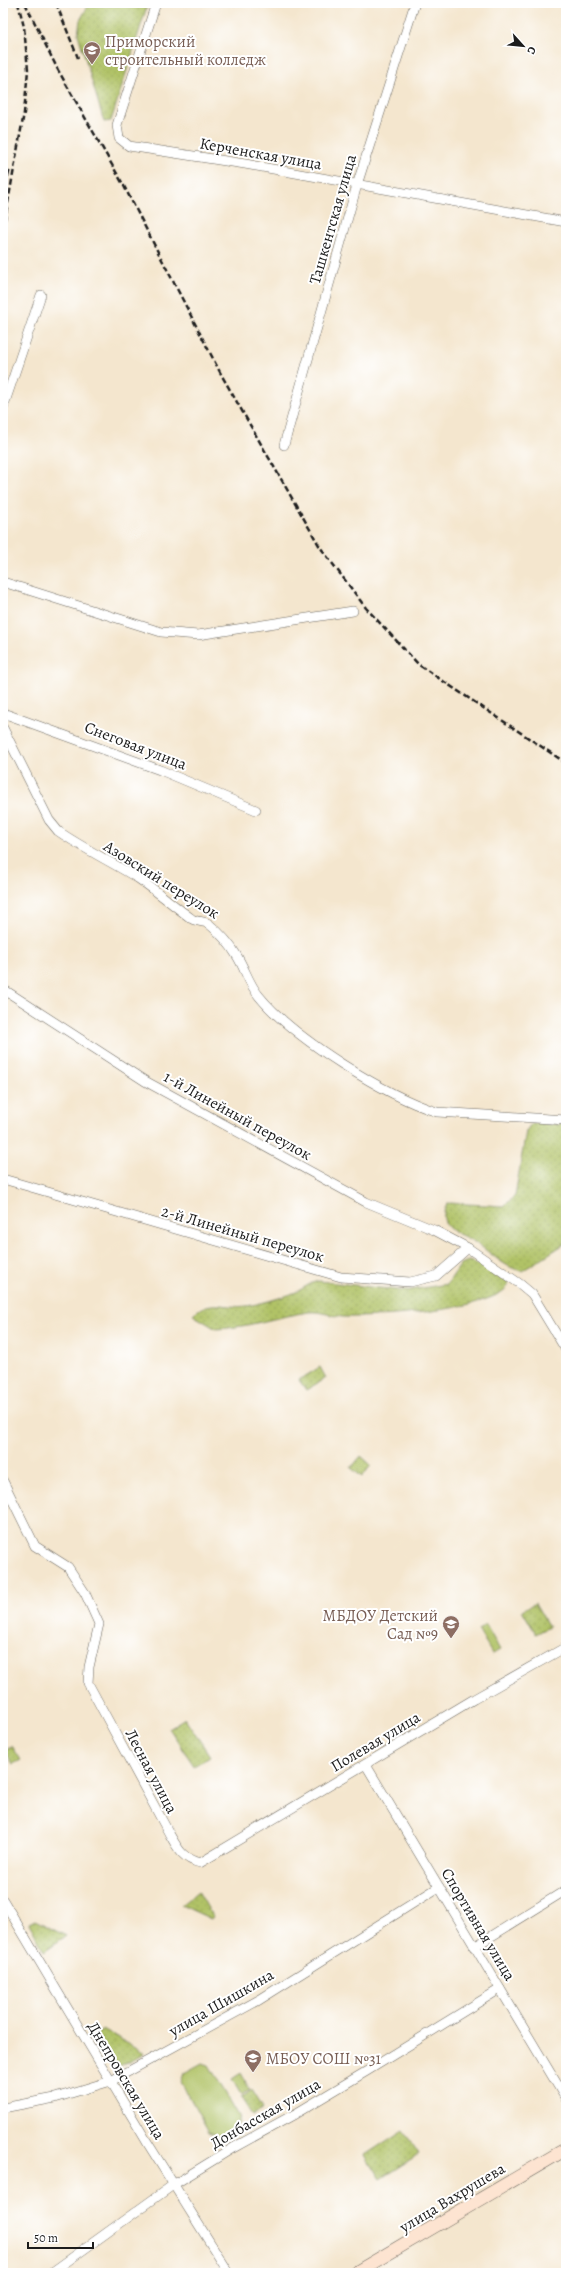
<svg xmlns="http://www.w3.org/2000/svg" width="569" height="2276" viewBox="0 0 569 2276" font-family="Alegreya,serif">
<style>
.green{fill:url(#green-dots);stroke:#666f41}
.pitch{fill:#b0c266;stroke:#666f41}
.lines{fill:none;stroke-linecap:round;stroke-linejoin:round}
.street-casing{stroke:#68635a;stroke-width:10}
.secondary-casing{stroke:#68635a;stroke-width:14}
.street{stroke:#fff;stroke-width:9}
.secondary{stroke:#fde4d1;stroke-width:13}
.rail{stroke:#1c1c1c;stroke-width:2.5;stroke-dasharray:6 3;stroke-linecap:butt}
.labels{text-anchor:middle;stroke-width:4;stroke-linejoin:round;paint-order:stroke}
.education-label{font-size:16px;fill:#785e54;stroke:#fff;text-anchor:start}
.street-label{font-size:16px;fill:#1c1c1c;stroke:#fff}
</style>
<defs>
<pattern id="green-dots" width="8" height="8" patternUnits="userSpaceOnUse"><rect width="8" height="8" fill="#b0c266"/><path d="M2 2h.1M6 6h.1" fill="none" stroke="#97a658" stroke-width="1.8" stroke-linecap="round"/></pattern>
</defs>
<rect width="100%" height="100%" fill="#fff"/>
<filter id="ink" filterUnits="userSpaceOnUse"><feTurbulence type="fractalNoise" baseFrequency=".025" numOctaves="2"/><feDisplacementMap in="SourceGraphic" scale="8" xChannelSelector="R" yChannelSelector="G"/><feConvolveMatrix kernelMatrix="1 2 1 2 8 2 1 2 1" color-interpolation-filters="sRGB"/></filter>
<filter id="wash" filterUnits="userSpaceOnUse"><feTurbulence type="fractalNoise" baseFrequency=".012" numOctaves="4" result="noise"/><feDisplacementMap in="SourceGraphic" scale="16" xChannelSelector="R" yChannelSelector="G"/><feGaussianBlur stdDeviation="0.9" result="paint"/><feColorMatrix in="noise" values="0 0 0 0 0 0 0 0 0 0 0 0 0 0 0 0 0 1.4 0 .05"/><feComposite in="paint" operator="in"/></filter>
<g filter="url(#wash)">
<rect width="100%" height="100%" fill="#f4e6ce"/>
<g class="green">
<path d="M90,3H148L111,121L104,122L78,34L80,20Z"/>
<path d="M537,1123L566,1125V1243L522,1271C503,1268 488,1249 471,1240C464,1236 452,1232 447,1226C442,1220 443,1207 449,1203L504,1206L515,1196L526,1131L531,1124Z"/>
<path d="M468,1261C480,1263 495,1275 508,1280V1286C491,1311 373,1318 343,1317C332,1316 320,1311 309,1312C278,1316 247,1328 216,1329L193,1315C209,1297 226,1309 246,1306C256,1305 292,1295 300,1290C307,1286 310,1283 319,1281L405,1291L447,1284L461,1264Z"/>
<path d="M320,1367L326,1378L306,1390L299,1380Z"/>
<path d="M361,1456L371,1465L362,1477L351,1468Z"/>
<path d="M535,1603L549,1627L536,1634L522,1610Z"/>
<path d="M185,1718L210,1756L194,1766L169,1728Z"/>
<path d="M12,1746L21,1760L13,1764L5,1751Z"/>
<path d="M198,1891L213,1917L211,1919L181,1905Z"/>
<path d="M35,1920L66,1936L44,1951L29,1923Z"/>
<path d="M103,2029L145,2053L114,2069L94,2035Z"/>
<path d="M252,2090L263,2108L252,2115L241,2098Z"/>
<path d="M403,2130L419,2154L380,2179L365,2155Z"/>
</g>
<g class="pitch">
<path d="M486,1625L500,1650L492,1654L478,1630Z"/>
<path d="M202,2063L209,2065L239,2116L237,2125L220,2136L209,2132L181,2082L184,2073Z"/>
<path d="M241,2073L250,2090L241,2095L232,2079Z"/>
</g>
</g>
<g filter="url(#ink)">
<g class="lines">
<g class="street-casing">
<g id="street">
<path d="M156,3L117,125L119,138L129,146L245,164L566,222"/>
<path d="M3,408L41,295"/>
<path d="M284,445L357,185L415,3"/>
<path d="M3,582L161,632L198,635L353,611"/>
<path d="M3,713L160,770L256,810"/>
<path d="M3,728L49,820L58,831C84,849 112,862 139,879C157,891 174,906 192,919C197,922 205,921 209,924C220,933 230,944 237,956C245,969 249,984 259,996C293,1038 386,1096 437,1112L566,1120"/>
<path d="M3,989L145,1081L366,1202L434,1230L468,1248L520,1284L532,1294L566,1350"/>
<path d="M3,1179L341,1277L410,1282L436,1276L468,1248"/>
<path d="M3,1481L35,1546L68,1567L85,1593L99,1624L89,1667L88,1683L170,1835C178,1849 183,1859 200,1863L474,1699L566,1647"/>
<path d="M366,1765L566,2099"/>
<path d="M3,1900L147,2142L229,2273"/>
<path d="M474,1947L566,1890"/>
<path d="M3,2108L55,2098L111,2081L259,2000L439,1887"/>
<path d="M51,2273L173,2185L233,2148L295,2114L367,2071L500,1989"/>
</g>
</g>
<g class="secondary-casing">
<path id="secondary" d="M355,2273L566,2149"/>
</g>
<use href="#street" class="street"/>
<use href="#secondary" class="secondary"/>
<g class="rail">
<path d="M25,3L58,70L124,186L222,376L320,547L366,608L419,665L566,763"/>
<path d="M56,3L78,58"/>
<path d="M3,194L10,169"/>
<path d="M3,230L24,113L28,70L24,27L18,3"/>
</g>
</g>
</g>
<defs>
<g id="university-pin" transform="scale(0.9)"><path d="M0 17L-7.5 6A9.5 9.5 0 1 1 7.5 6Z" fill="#8d6e63" stroke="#fff"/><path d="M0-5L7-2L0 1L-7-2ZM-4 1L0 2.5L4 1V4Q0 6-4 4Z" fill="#fff"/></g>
<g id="school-pin" transform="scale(0.9)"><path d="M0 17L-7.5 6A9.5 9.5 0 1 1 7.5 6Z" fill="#8d6e63" stroke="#fff"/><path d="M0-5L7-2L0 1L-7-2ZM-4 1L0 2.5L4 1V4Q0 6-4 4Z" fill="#fff"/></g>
</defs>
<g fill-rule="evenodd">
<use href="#university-pin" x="92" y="50"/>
<use href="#school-pin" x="451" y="1624"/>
<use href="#school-pin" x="253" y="2058"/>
</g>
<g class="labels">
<g class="education-label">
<text x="105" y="47">Приморский<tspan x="105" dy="18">строительный колледж</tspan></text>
<text x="438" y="1621" text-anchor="end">МБДОУ Детский<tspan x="438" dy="18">Сад №9</tspan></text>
<text x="266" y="2064">МБОУ СОШ №31</text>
</g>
<g class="street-label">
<text transform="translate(261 153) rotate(10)" y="6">Керченская улица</text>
<text transform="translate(332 219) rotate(-74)" y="6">Ташкентская улица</text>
<text transform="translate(136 745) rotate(21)" y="6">Снеговая улица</text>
<text transform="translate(162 879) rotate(32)" y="6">Азовский переулок</text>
<text transform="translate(238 1115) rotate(29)" y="6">1-й Линейный переулок</text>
<text transform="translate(243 1233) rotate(16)" y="6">2-й Линейный переулок</text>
<text transform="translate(375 1741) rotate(-31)" y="6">Полевая улица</text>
<text transform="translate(152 1771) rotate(62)" y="6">Лесная улица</text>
<text transform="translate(479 1924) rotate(59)" y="6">Спортивная улица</text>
<text transform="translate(221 2002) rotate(-30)" y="6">улица Шишкина</text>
<text transform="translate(127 2080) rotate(59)" y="6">Днепровская улица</text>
<text transform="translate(265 2113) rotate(-30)" y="6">Донбасская улица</text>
<text transform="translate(452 2197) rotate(-31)" y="6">улица Вахрушева</text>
</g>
</g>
<rect width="569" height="2276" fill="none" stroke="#fff" stroke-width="16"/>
<g transform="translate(523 46) rotate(117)" stroke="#ffffff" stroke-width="3" paint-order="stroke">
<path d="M0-3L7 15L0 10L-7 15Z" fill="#1c1c1c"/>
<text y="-6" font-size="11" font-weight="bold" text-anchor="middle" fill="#1c1c1c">С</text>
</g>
<path d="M28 2242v6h65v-6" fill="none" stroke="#1c1c1c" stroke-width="2"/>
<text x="34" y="2242" font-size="12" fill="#1c1c1c" stroke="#ffffff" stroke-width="3" paint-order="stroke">50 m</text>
</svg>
